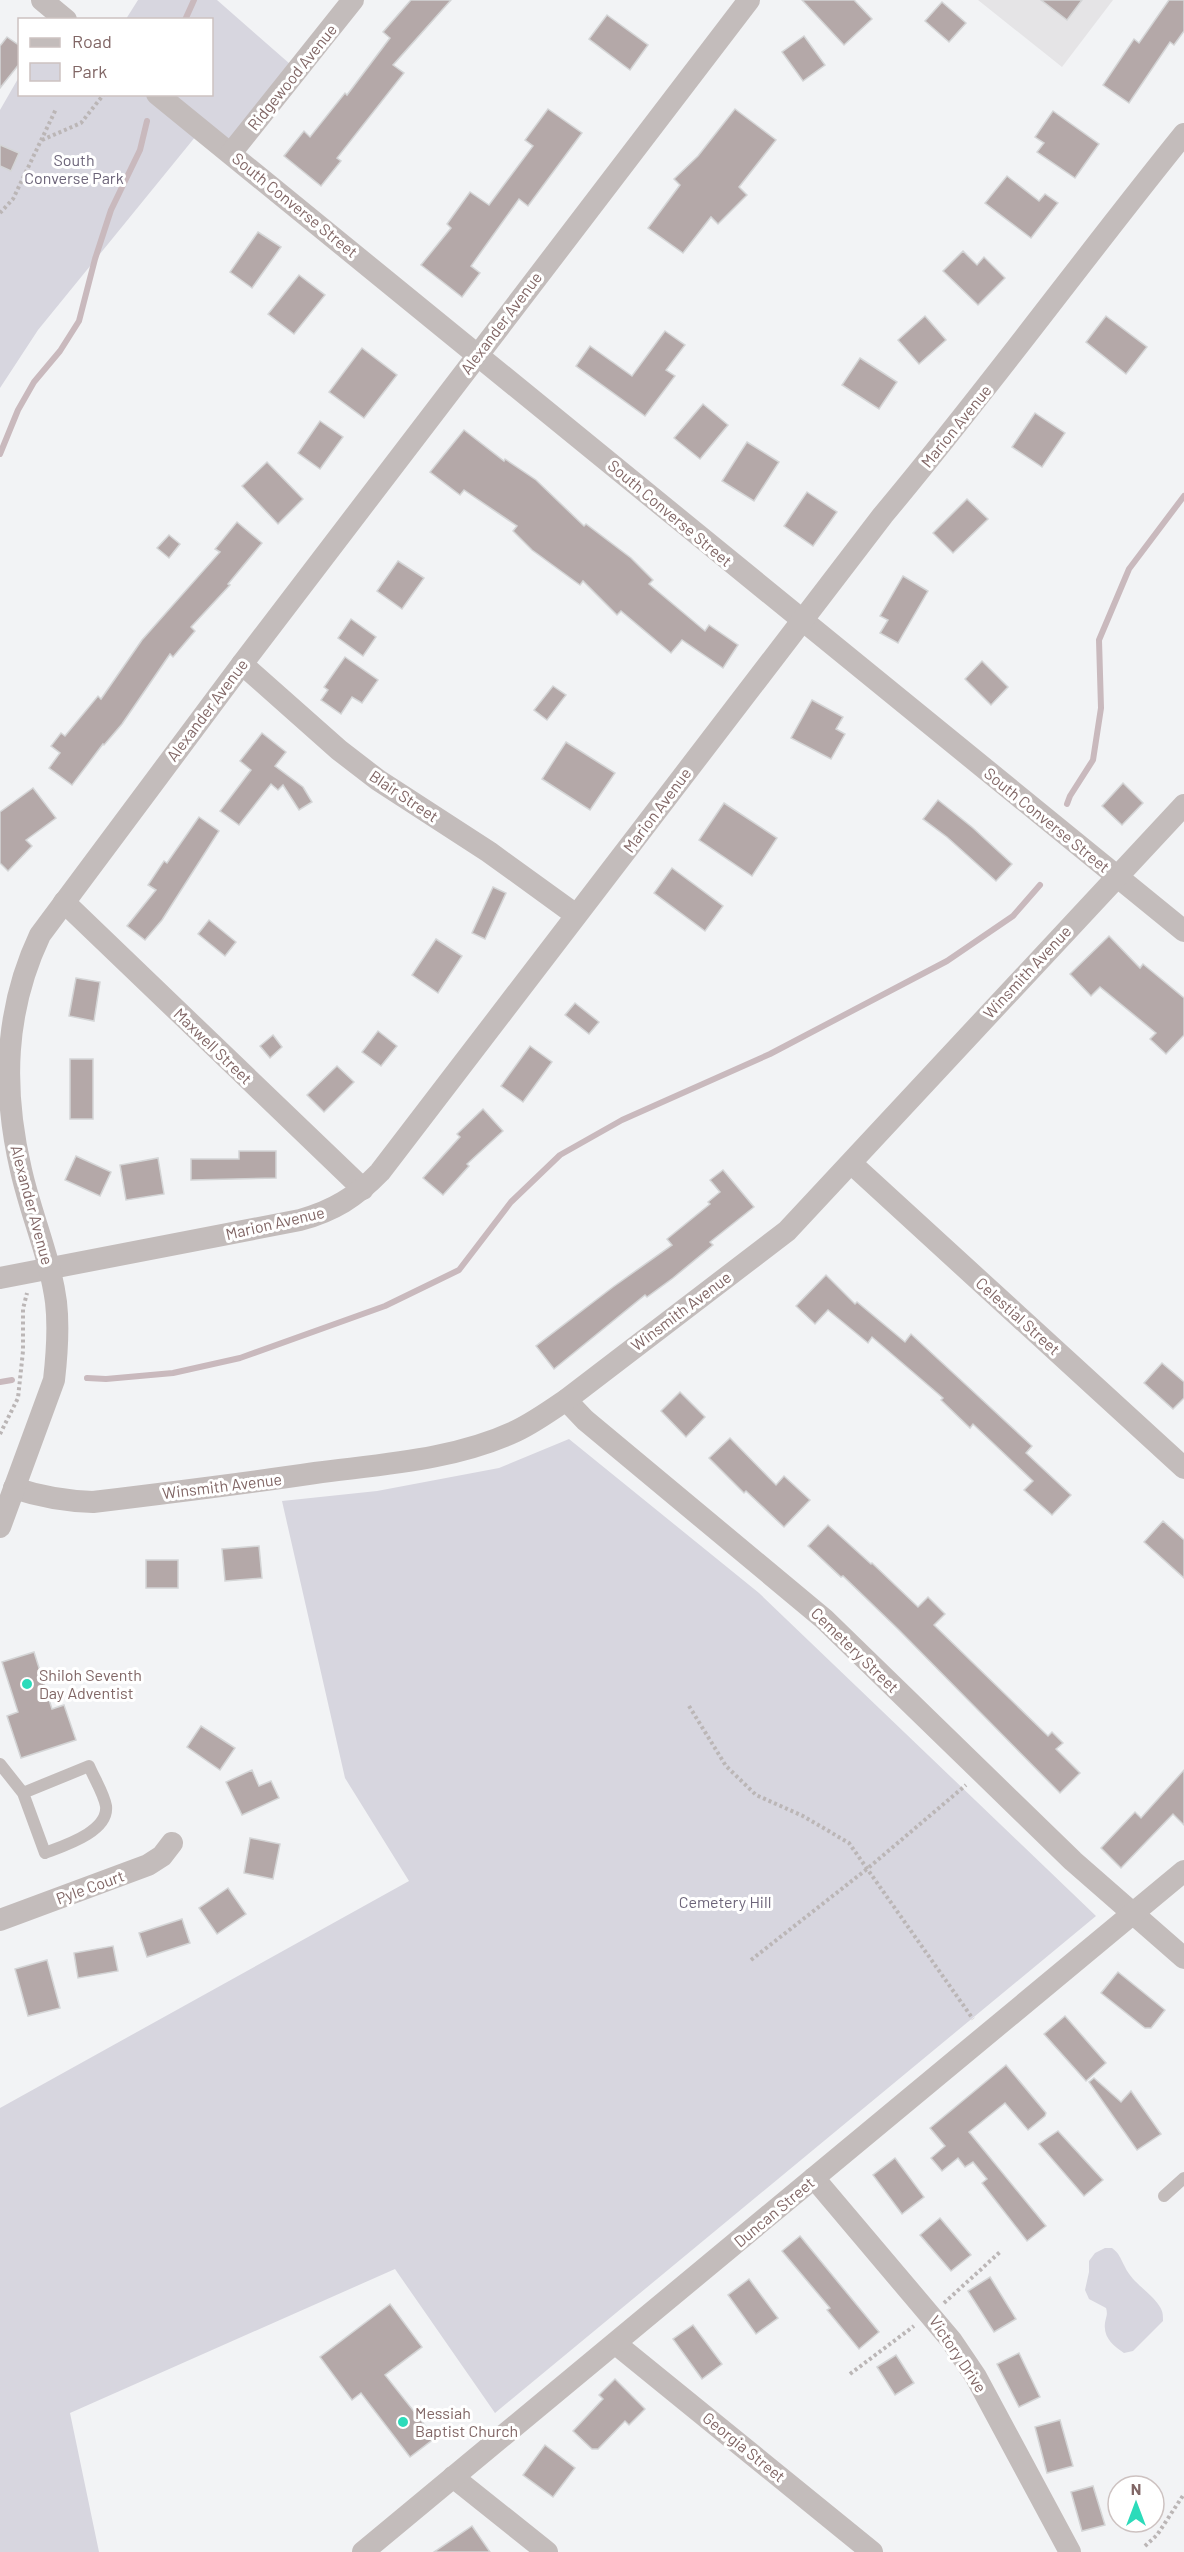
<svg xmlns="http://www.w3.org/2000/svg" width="1184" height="2552" viewBox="0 0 1184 2552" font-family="Barlow,sans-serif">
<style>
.built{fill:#e5e4e6}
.green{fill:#d7d6df}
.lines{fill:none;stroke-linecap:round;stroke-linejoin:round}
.stream{stroke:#c9b9bd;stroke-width:6}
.building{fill:#b4a8a8;stroke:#d4d5d6;stroke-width:1.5}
.path{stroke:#bbb6b6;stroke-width:4;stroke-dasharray:3 3;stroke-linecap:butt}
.lane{stroke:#c3bcbb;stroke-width:12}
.street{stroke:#c3bcbb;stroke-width:22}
.poi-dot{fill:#2cdbba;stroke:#fff;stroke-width:2}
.labels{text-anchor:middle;stroke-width:6;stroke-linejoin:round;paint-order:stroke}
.street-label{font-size:16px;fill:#816665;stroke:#fff}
.park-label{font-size:16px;fill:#6c6479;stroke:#fff}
.poi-label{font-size:16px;fill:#816665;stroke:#fff;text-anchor:start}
</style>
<rect width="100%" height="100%" fill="#f2f3f5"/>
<path class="built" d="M978,0H1113L1062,67Z"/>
<g class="green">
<path d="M138,0H217L298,71L231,153L200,131L38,330L0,388V110L19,77L20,94H212V20L126,19Z"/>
<path d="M569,1439L759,1593L1096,1916L495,2413L395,2269L70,2413L99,2552H0V2108L409,1881L345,1778L282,1501L377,1491L499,1468Z"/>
<path d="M1105,2248H1112C1120,2254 1120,2258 1125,2267C1133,2284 1151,2292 1160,2307C1163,2312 1163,2315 1163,2321L1133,2351L1124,2353C1114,2346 1103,2338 1105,2323C1106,2316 1108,2315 1106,2308L1089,2299L1085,2290L1089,2272V2261L1095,2253Z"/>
</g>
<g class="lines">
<g class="stream">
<path d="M185,20L194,0"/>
<path d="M0,454L18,410L34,382L60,351L79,321L95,259L111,210L140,150L147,121"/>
<path d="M1067,804L1070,796L1093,760L1101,708L1099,640L1129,569L1184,496"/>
<path d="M87,1378L106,1379L173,1373L240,1358L385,1306L459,1270L511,1202L560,1155L622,1120L770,1054L947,961L1013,916L1040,885"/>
<path d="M0,1382L12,1380"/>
</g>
</g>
<g class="building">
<path d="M411,0H451L393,65L404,73L337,158L341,161L321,186L284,156L304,131L310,137L345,93L347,95L390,38L383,32Z"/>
<path d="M802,0H854L872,19L844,45Z"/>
<path d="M1041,0H1082L1067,20Z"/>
<path d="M1169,0H1184V31L1174,45L1170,42L1129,103L1103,85L1134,39L1139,43Z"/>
<path d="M942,2L966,23L949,42L925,21Z"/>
<path d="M607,15L648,45L630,70L589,39Z"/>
<path d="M804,36L825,65L803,81L782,52Z"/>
<path d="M7,37L20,46V63L0,88V46Z"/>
<path d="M548,109L582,133L528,206L519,199L471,266L480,273L462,297L421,265L451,228L447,224L470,192L489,205L533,146L525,140Z"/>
<path d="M735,109L776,140L739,187L747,195L718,224L711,217L683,253L648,228L680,185L674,179L698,156Z"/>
<path d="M1053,111L1099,144L1075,178L1037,152L1044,143L1035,137Z"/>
<path d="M0,145L19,153L11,171L0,166Z"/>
<path d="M1007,176L1039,201L1045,194L1058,203L1031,238L985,203Z"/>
<path d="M258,232L281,247L252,288L230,272Z"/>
<path d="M963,251L977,265L984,257L1005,278L978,305L943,271Z"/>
<path d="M299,275L325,295L294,334L268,314Z"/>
<path d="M925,316L946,340L919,364L898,340Z"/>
<path d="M1106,316L1147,347L1126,374L1086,342Z"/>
<path d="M665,331L685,345L666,370L675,376L645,416L576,366L590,346L632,376Z"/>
<path d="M362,348L397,375L364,418L329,392Z"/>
<path d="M860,358L897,382L879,409L842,385Z"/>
<path d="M703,404L728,425L700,459L674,438Z"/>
<path d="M1035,413L1065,433L1042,467L1012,447Z"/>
<path d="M320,421L343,437L320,469L298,453Z"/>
<path d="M464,430L504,461L505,459L536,480L584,526L586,524L631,558L653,580L649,584L705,631L709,625L738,645L723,668L682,640L671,653L621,611L617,615L583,581L580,585L532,550L513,531L517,526L464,490L460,495L430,472Z"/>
<path d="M747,442L779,462L754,501L722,481Z"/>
<path d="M267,462L303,499L278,524L242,486Z"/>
<path d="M807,492L837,512L813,546L784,526Z"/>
<path d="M967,499L988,519L953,553L933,533Z"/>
<path d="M237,522L262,543L228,584L230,585L191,627L195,631L173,657L170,654L122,724L104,745L103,744L72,785L49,768L60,753L51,746L61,733L65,736L98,696L101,699L142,640L220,552L215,549Z"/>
<path d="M169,535L180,544L169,558L157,548Z"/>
<path d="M398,561L424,578L402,609L377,591Z"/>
<path d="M903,576L928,591L898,643L880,633L888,620L880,616Z"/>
<path d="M351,619L376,637L363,656L338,638Z"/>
<path d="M345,657L378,680L362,703L352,697L341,714L321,700L328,690L324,687Z"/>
<path d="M982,661L1008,687L991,705L965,679Z"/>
<path d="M553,686L566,695L547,720L534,710Z"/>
<path d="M812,700L843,717L836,729L845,734L831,759L791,738Z"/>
<path d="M262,733L286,752L275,766L303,787L312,802L299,810L283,785L278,790L271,784L239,825L220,811L251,770L240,761Z"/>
<path d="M566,742L615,773L590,810L542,779Z"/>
<path d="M1123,783L1143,803L1122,825L1102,806Z"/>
<path d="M33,788L56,818L26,840L32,846L8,871L0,863V812Z"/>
<path d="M938,800L973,828L1012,864L996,881L947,837L923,819Z"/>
<path d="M724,803L777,838L752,876L699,840Z"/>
<path d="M199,817L219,831L162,920L145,940L127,926L156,890L148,885L164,861L167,863Z"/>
<path d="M672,868L723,906L705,931L654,893Z"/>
<path d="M493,887L506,893L485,939L472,933Z"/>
<path d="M209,920L236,942L225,956L198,934Z"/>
<path d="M1109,936L1140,968L1143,964L1184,998V1035L1166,1054L1150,1039L1156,1033L1100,987L1091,996L1070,974Z"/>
<path d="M436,939L462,956L438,993L412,975Z"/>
<path d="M76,978L100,982L94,1021L69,1016Z"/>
<path d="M575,1003L599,1022L589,1034L565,1015Z"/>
<path d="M378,1031L397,1046L381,1066L362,1052Z"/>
<path d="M273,1035L282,1047L270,1058L260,1046Z"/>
<path d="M530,1046L552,1062L523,1102L501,1086Z"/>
<rect x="70" y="1059" width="23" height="60"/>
<path d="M337,1066L354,1082L324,1112L307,1095Z"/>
<path d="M483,1109L503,1131L467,1164L469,1166L443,1195L423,1178L460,1137L457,1134Z"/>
<path d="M239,1151H276V1178L191,1180V1159H239Z"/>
<path d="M76,1156L111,1172L100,1196L65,1180Z"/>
<path d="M158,1158L164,1194L126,1200L120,1165Z"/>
<path d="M723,1170L754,1207L710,1242L713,1245L673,1278L647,1297L645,1295L554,1369L536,1346L613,1287L672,1245L667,1239L710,1204L708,1202L720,1192L710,1180Z"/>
<path d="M826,1275L855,1304L857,1302L905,1342L911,1334L1032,1446L1026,1453L1071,1495L1052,1515L1024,1490L1033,1481L973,1424L970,1428L941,1400L943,1398L872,1337L868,1343L828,1310L815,1324L796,1306Z"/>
<path d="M1162,1363L1184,1382V1398L1173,1409L1144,1383Z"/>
<path d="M680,1392L705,1417L686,1437L661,1411Z"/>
<path d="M730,1438L776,1485L784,1476L810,1500L784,1527L746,1491L744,1493L709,1458Z"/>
<path d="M1163,1521L1184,1540V1578L1144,1542Z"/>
<path d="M828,1525L871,1564L872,1563L918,1607L928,1597L945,1614L934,1625L1048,1736L1052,1732L1063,1743L1056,1749L1080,1773L1060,1793L898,1629L843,1576L841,1577L808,1546Z"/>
<path d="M259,1546L262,1578L225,1581L222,1549Z"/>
<rect x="146" y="1560" width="32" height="28"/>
<path d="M34,1652L52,1709L64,1705L76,1740L21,1758L7,1716L18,1712L2,1662Z"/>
<path d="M201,1726L235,1748L220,1770L187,1747Z"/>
<path d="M252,1770L259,1786L271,1781L279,1798L242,1815L226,1782Z"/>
<path d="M1184,1770V1825L1173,1814L1121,1868L1101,1848L1135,1812L1141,1818Z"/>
<path d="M250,1838L280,1844L273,1879L244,1873Z"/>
<path d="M228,1888L246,1914L217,1934L199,1908Z"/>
<path d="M182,1919L190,1943L147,1957L139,1933Z"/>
<path d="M113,1946L118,1971L78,1978L74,1953Z"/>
<path d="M47,1960L60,2008L28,2016L15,1969Z"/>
<path d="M1118,1972L1165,2010L1151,2028H1145L1101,1993Z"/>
<path d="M1065,2016L1106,2063L1086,2081L1044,2034Z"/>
<path d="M1006,2065L1046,2113L1045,2116L1028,2130L1005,2103L969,2132L1046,2226L1027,2241L982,2183L987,2179L973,2162L965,2167L958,2158L942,2171L931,2158L945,2146L930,2128Z"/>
<path d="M1094,2078L1121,2102L1131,2091L1161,2134L1137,2150L1089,2082Z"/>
<path d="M1058,2131L1103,2180L1084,2196L1039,2144Z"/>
<path d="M895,2158L924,2197L902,2214L873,2175Z"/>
<path d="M940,2218L971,2255L951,2271L920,2235Z"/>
<path d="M800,2236L879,2332L859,2349L827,2310L830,2308L782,2251Z"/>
<path d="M990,2277L1016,2319L994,2332L968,2291Z"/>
<path d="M749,2279L778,2318L756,2334L728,2295Z"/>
<path d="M390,2304L422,2347L385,2375L435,2438L410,2457L361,2393L352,2400L320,2357Z"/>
<path d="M693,2325L722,2364L702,2379L673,2339Z"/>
<path d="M1019,2353L1040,2397L1019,2407L997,2364Z"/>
<path d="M896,2355L914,2383L895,2395L877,2367Z"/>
<path d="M615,2379L645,2409L629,2425L625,2421L598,2449H592L573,2431L603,2399L599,2395Z"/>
<path d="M1060,2420L1073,2466L1047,2473L1035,2427Z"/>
<path d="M545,2445L575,2468L553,2497L523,2475Z"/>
<path d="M1093,2486L1105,2525L1082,2531L1071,2492Z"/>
<path d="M472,2526L490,2552H434Z"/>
</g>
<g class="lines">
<g class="path">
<path d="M42,140L81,123L104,94"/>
<path d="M0,213L13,199L56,109"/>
<path d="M0,1434L18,1398L23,1351V1309L27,1293"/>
<path d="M689,1706L726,1766L756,1795L803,1816L849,1843L973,2019"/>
<path d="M751,1960L867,1869L966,1785"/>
<path d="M944,2303L1000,2252"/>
<path d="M850,2374L914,2326"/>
<path d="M1145,2546L1157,2535L1184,2494"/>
</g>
<g class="lane">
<path d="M0,1764L23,1793L45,1853C63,1846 109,1832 106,1806C104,1794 94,1778 89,1766L23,1793"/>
<path d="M1164,2196L1184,2178"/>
</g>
<g class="street">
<path d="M42,0L66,20"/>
<path d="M157,94L1184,931"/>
<path d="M231,153L353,0"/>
<path d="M242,664L339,750L378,780L489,852L576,915"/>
<path d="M64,902L363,1189"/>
<path d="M852,1164L1184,1468"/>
<path d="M0,1278L300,1220C333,1211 356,1197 380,1172L883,515C987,391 1082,260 1184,134"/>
<path d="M566,1400L585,1420L824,1619L1073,1861L1184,1958"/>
<path d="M14,1488C41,1497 65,1501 93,1502C167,1493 241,1484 315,1473C382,1464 454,1460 516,1431C533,1423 550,1411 566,1400L787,1231L1184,805"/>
<path d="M0,1527L54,1380C57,1354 59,1328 56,1302C50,1257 31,1215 21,1170C2,1089 4,1011 40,935L242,664L749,0"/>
<path d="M0,1920L148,1865L162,1856L172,1843"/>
<path d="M814,2178L951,2340L976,2377L1070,2552"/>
<path d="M616,2344L872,2552"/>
<path d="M453,2477L547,2552"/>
<path d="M363,2552L1184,1871"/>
</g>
</g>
<g class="poi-dot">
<circle cx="27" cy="1684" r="6"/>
<circle cx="403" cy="2422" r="6"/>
</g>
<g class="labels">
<g class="street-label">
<text transform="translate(292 77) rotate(-51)" y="6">Ridgewood Avenue</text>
<text transform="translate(295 205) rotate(39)" y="6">South Converse Street</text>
<text transform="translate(501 323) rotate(-53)" y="6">Alexander Avenue</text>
<text transform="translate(956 426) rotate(-51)" y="6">Marion Avenue</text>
<text transform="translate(670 513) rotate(40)" y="6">South Converse Street</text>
<text transform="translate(207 710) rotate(-53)" y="6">Alexander Avenue</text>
<text transform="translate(404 796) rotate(34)" y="6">Blair Street</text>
<text transform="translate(657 810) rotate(-53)" y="6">Marion Avenue</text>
<text transform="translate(1047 820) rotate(39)" y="6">South Converse Street</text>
<text transform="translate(1027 972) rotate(-47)" y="6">Winsmith Avenue</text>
<text transform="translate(213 1046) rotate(44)" y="6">Maxwell Street</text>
<text transform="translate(32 1205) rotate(75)" y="6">Alexander Avenue</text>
<text transform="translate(275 1223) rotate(-13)" y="6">Marion Avenue</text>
<text transform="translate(681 1311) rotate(-37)" y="6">Winsmith Avenue</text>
<text transform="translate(1018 1316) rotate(42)" y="6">Celestial Street</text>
<text transform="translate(222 1486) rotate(-7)" y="6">Winsmith Avenue</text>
<text transform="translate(855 1650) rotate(44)" y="6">Cemetery Street</text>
<text transform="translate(90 1887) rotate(-20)" y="6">Pyle Court</text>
<text transform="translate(774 2212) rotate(-40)" y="6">Duncan Street</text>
<text transform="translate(958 2354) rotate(56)" y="6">Victory Drive</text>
<text transform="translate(744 2447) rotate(39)" y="6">Georgia Street</text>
</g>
<g class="park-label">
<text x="74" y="166">South<tspan x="74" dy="18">Converse Park</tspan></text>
<text x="725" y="1908">Cemetery Hill</text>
</g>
<g class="poi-label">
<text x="39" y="1681">Shiloh Seventh<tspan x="39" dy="18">Day Adventist</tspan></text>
<text x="415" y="2419">Messiah<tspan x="415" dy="18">Baptist Church</tspan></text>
</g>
</g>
<rect x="18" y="18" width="195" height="78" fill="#ffffff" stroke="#cdc2c1" stroke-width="1.5"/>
<rect x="30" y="38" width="30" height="9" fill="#c3bcbb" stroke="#cdc2c1" stroke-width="1.5"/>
<text x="72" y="48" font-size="18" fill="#816665">Road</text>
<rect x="30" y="63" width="30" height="18" fill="#d7d6df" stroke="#cdc2c1" stroke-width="1.5"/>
<text x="72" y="78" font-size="18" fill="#816665">Park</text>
<g transform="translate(1136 2504)"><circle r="28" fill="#ffffff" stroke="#cdc2c1" stroke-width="1.5"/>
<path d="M0-4.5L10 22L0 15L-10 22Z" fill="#2cdbba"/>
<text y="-9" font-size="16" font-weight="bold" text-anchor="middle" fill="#816665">N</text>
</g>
</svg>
